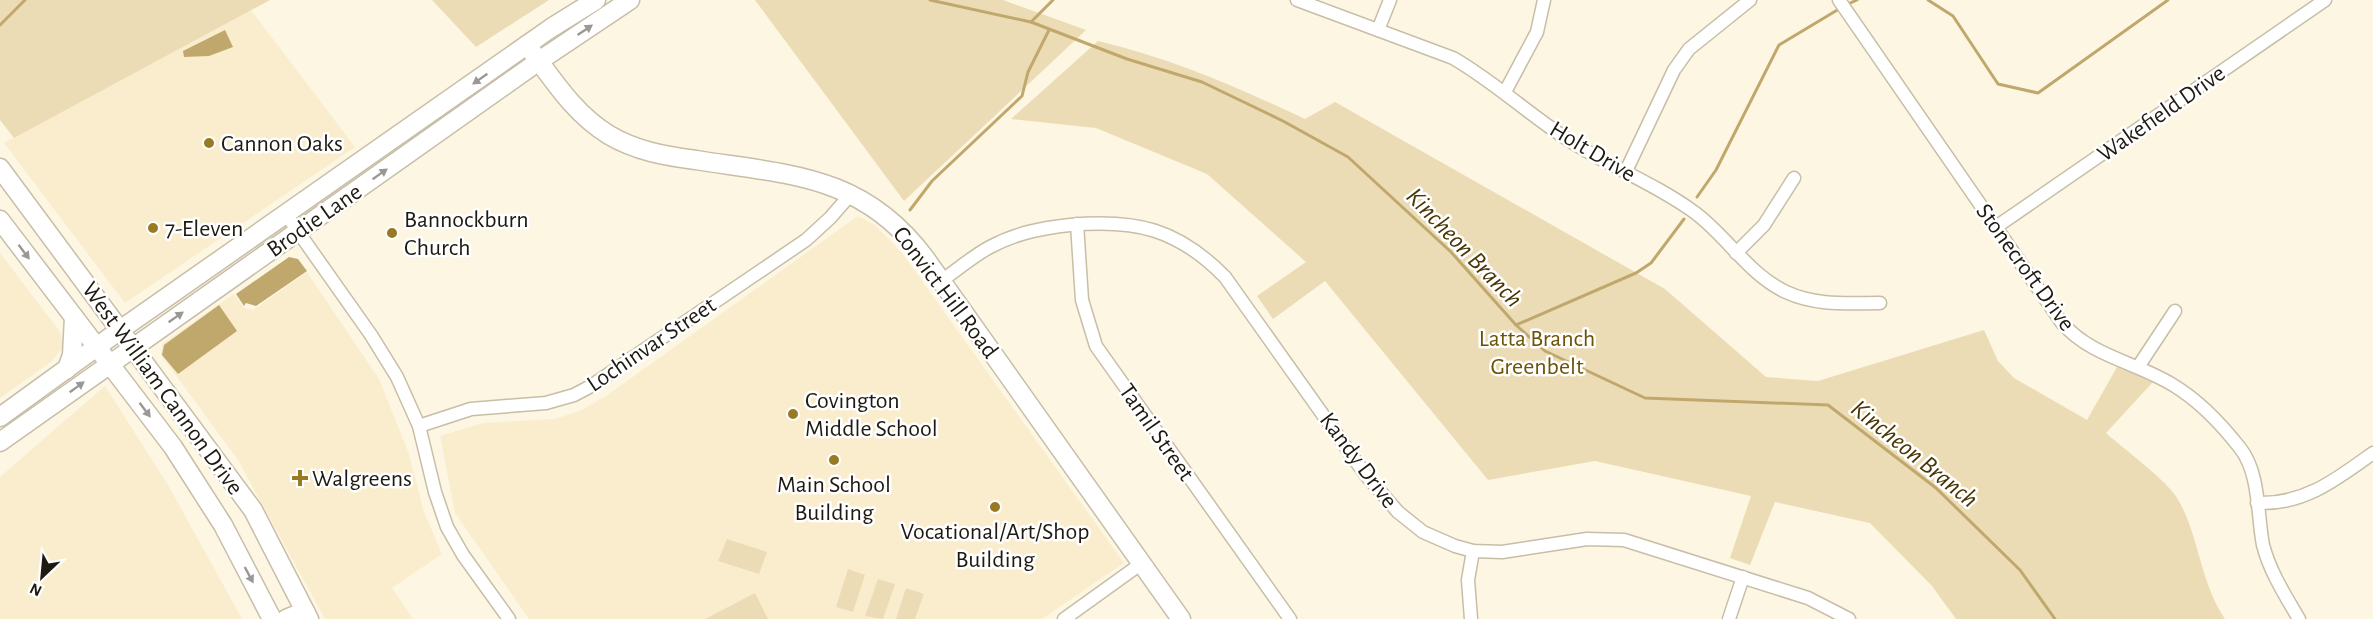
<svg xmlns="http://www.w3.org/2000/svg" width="2373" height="619" viewBox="0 0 2373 619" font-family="'Alegreya Sans',sans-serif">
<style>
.built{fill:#faedce}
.green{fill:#ecdcb6}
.water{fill:#c0a86d}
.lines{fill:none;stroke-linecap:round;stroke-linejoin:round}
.stream{stroke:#c0a86d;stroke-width:3}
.street-casing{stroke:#c7bea8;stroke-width:15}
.secondary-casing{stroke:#c7bea8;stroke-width:21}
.street{stroke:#fff;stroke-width:12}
.secondary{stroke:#fff;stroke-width:18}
.oneway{fill:#9a9894}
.poi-dot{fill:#997a23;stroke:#fff;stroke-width:2}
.labels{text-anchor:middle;stroke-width:5;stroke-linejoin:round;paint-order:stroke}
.street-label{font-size:24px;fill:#1e1a12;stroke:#fff}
.poi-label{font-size:24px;fill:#1e1a12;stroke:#fff;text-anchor:start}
.park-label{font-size:24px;fill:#6b5307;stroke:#fff}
.water-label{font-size:26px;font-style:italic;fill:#483604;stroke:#fff}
</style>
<rect width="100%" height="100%" fill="#fdf6e3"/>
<g class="built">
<path d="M251,10L355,147L125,303L4,143Z"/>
<path d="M858,216L875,225L902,253L1124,563L1042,619H529L455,513L440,436L483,423L555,419L582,410L609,394Z"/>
<path d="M0,253L60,332L63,347L52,361L0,398Z"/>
<path d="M307,272L379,379L409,454L424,512L442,554L392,588L413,619H325L238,460L161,355L162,344L234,294L244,308L253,310Z"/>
<path d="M105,386L168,485L242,619H0V477Z"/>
</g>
<g class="green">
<path d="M0,0H270L14,138L0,120Z"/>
<path d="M432,0H549L476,47Z"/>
<path d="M755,0H1003L1086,30L904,201Z"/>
<path d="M1098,41C1171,58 1237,87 1305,119L1335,102L1665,289L1766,377L1818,381L1984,330L1998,361L2014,378L2087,420L2117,367L2153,382L2106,433C2124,449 2162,477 2175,495C2198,528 2199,581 2225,619H1956L1932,586L1870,523L1775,502L1750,565L1730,558L1751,496L1595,461L1488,480L1325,281L1273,319L1257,296L1306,262L1207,174L1096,128L1011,119Z"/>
<path d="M727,539L767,552L759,574L718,561Z"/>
<path d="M848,569L865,575L853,612L836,607Z"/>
<path d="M878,579L895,584L883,619L865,616Z"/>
<path d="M906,588L924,594L915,619H896Z"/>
<path d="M755,593L768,619H705Z"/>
</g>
<g class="water">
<path d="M225,30L233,47L209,56L184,57L183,51Z"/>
<path d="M289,257L298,259L307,271L256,306L246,303L244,306L236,294Z"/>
<path d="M219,305L237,331L178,374L162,355L164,345Z"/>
</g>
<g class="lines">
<g class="stream">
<path d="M930,0L1031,22L1127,59L1202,82L1283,121L1348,157L1451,252L1516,325L1545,351L1645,398L1828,405L1936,488L2020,570L2055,619"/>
<path d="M1928,0L1953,16L1998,84L2038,93L2168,0"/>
<path d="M1848,4L1857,0"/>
<path d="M1031,22L1053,0"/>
<path d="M0,25L25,0"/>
<path d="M1697,197L1716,170L1779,45L1839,9"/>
<path d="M910,210L932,181L1022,96L1028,72L1049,30"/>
<path d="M1516,325L1636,273L1651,263L1684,219"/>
</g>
<g class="street-casing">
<g id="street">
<path d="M1297,0L1453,58C1493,81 1526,112 1564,137C1605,165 1653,182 1694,212C1726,235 1749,275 1786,292C1816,306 1848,303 1880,303"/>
<path d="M1839,0L2062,323C2092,357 2136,362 2173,385C2198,400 2222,425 2240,448C2260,473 2257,514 2263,545C2270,572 2285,595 2299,619"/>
<path d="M1378,30L1390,0"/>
<path d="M1505,92L1537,32L1544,0"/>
<path d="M1626,171L1674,70L1689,49L1750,0"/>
<path d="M287,216L371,335L397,377L419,426L435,492L447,527L463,555L509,619"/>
<path d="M1077,224L1082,300L1096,346L1290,619"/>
<path d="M1996,227L2325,0"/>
<path d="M1736,253L1764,225L1794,178"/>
<path d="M941,281C957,270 973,256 990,247C1016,233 1042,228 1070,225C1136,219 1178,229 1225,277L1365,474L1398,512L1423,532L1455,546L1473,551L1502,552L1587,539L1624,540L1808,598L1849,619"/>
<path d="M2138,367L2175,311"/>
<path d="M419,426L471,409L546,403L574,395L591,386L806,240L830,218L851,194"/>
<path d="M2257,503C2304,505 2337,479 2373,453"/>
<path d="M1064,619L1142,563"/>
<path d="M1471,619L1468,580L1473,551"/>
<path d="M1729,619L1743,577"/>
</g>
</g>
<g class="secondary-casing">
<g id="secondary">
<path d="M527,45C552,78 573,113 609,135C636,151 665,156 696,160C791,175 863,175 925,258L1181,619"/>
<path d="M0,168L253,510L309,619"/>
<path d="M0,220L173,447L223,525L272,619"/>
<path d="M67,369L72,355L74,317"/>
<path d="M0,417L120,330L551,28L596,0"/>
<path d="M0,442L539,61L630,0"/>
<path d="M286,619L305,611"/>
</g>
</g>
<use href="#street" class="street"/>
<use href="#secondary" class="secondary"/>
</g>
<defs><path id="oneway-solid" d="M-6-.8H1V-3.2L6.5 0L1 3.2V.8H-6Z" transform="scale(1.5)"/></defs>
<g class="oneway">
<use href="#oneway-solid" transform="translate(585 30) rotate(-34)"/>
<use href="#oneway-solid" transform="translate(480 79) rotate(145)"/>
<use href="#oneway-solid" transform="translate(380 174) rotate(-35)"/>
<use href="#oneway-solid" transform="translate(24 252) rotate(53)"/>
<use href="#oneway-solid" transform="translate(176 317) rotate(-35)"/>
<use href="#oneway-solid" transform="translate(77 387) rotate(-36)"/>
<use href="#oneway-solid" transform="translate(145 410) rotate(53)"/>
<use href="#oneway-solid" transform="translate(249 575) rotate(62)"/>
</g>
<g class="poi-dot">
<circle cx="209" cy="143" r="6"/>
<circle cx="153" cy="228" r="6"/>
<circle cx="392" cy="233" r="6"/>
<circle cx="793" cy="414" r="6"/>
<circle cx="834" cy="460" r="6"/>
<path d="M297 469h6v6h6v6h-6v6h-6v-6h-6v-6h6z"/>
<circle cx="995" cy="507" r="6"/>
</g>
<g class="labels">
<g class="street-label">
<text transform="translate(2161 113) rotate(-35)" y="8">Wakefield Drive</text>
<text transform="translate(1593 151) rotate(31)" y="8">Holt Drive</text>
<text transform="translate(314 220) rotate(-35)" y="8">Brodie Lane</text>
<text transform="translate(2026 267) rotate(54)" y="8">Stonecroft Drive</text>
<text transform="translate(946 292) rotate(53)" y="8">Convict Hill Road</text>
<text transform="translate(651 344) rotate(-34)" y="8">Lochinvar Street</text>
<text transform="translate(163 388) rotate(54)" y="8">West William Cannon Drive</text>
<text transform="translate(1157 432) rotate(55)" y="8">Tamil Street</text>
<text transform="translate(1359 460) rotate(53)" y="8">Kandy Drive</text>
</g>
<g class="poi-label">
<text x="221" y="151">Cannon Oaks</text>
<text x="404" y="227">Bannockburn<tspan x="404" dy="28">Church</tspan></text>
<text x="165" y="236">7-Eleven</text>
<text x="805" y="408">Covington<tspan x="805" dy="28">Middle School</tspan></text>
<text x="312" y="486">Walgreens</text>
<text x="834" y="492" text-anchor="middle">Main School<tspan x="834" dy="28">Building</tspan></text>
<text x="995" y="539" text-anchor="middle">Vocational/Art/Shop<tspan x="995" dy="28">Building</tspan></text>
</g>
<g class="park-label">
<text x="1537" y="346">Latta Branch<tspan x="1537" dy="28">Greenbelt</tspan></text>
</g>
<g class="water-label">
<text transform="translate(1465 247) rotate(46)" y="9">Kincheon Branch</text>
<text transform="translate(1915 453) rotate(39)" y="9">Kincheon Branch</text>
</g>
</g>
<g transform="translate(42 577) rotate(206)" stroke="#ffffff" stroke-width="4.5" paint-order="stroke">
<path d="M0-4.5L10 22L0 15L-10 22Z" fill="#1e1a12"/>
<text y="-9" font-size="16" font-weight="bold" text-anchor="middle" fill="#1e1a12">N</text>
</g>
</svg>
